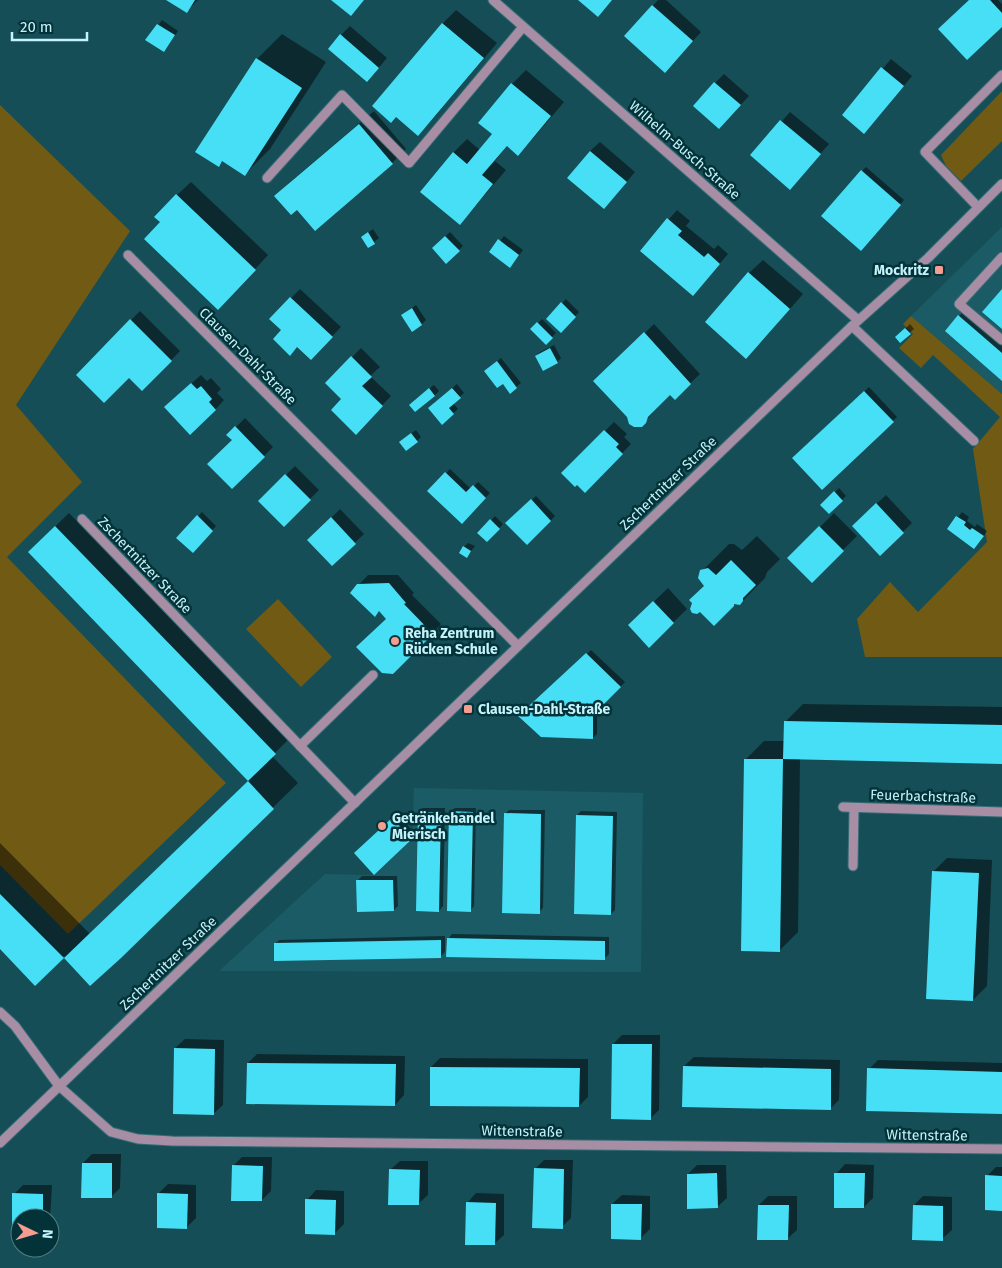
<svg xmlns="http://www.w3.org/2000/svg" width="1002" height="1268" viewBox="0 0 1002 1268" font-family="'Fira Sans',sans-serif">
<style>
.built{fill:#1b5b65}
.green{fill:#705a14}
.shadow{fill:#0007}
.building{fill:#47dff6}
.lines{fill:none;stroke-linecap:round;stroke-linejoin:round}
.minor-casing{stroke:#356c75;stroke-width:11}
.minor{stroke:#a78ea4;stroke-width:9}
.poi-dot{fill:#f59d8e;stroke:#033339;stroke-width:2}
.labels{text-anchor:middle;stroke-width:5;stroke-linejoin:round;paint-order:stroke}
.street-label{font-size:14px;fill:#c4f3fb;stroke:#033339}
.poi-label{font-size:14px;font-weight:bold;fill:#c4f3fb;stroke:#033339;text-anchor:start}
</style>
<rect width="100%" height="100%" fill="#164e57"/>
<g class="built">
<path d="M1002,227V394L911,316Z"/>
<path d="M414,788L643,793L641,972L219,971L325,874L374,875L412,839Z"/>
</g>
<g class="green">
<path d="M1002,91V141L961,181L946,166L941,155Z"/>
<path d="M0,105L130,231L16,405L82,482L7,557L226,783L68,934L0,865Z"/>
<path d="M911,316L1002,394V657H865L857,619L890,582L918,612L987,542L973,449L1000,417L933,355L921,368L899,348L913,334L903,324Z"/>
<path d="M278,599L332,657L301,687L246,629Z"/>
</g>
<g class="shadow">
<path d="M169,0H198L187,11Z"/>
<path d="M658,0H666L701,32L674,62L626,36Z"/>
<path d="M971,0H998L1002,4V25Z"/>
<path d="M456,10L497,43L432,120L418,134L397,116L373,106L443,23Z"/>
<path d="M162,20L178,31L164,51L147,40Z"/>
<path d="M350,26L387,58L376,71L341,35Z"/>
<path d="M282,34L326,62L270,149L245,174L223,160L218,165L257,59Z"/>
<path d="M891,59L912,76L873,123L843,115Z"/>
<path d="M526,70L564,102L532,140L518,154L508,145L495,161L506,170L473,209L460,223L453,153L467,139L480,150L494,134L512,84Z"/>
<path d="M724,74L749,96L719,128L715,83Z"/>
<path d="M374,111L406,149L392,163L315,229L297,209L276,196L290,182Z"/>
<path d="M790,112L829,144L790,188L752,155Z"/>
<path d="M600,142L635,172L613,198L590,151Z"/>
<path d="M866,167L904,200L865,245L862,171Z"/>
<path d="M191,182L268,255L232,294L162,222L177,195Z"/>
<path d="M677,210L690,221L686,226L714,249L718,245L728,254L693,295L641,251Z"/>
<path d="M373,229L379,238L368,247L362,237Z"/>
<path d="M450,232L463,246L446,262L433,248Z"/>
<path d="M504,236L523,250L514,262L491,252Z"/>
<path d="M763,260L803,294L760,343L749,273Z"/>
<path d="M300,289L341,327L320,349L283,330L271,319Z"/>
<path d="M566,299L579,312L561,331L547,319Z"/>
<path d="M416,305L426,320L422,324L402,315Z"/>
<path d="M140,311L180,351L142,390L129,377L77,375Z"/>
<path d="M963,312L1002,345V379L959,316Z"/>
<path d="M542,319L556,333L546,343L532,329Z"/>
<path d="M654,324L700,374L675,398L670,393L645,422L629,416L595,381Z"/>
<path d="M910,324L914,329L900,341L897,337Z"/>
<path d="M554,345L561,358L557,362L536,356L540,352Z"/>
<path d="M361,348L380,367L370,376L391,396L356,433L343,399L327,383Z"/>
<path d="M501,358L521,383L510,392L490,367Z"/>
<path d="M201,375L207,381L211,378L221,389L217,393L224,400L215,410L175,398Z"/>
<path d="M457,384L464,393L453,403L458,409L442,423L434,403Z"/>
<path d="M434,385L439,391L435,395L415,400Z"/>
<path d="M869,387L897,417L822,488L794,458Z"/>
<path d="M245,418L273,447L232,488L233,440L228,435Z"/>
<path d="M614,422L627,434L624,437L631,444L585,491L563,473Z"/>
<path d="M416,430L421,437L417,441L405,438Z"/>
<path d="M295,466L319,490L284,525L260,501Z"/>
<path d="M450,469L471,489L478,482L490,493L462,522L429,491Z"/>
<path d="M839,488L846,496L829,513L822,505Z"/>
<path d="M886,495L912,523L880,554L853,526Z"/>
<path d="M536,496L555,516L527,544L507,523Z"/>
<path d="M340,509L364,534L332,564L309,540Z"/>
<path d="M202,512L216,526L197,547L178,538Z"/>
<path d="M962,512L969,517L967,521L975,527L977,524L987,531L979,543L949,529Z"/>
<path d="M69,513L288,740L272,756L298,783L120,957L90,984L64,956L35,984L0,948V843L90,934L249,781L29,552Z"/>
<path d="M834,513L857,536L812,581L789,558Z"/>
<path d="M495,516L503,524L487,541L479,533Z"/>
<path d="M757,536L780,559L767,572L765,578L740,604L735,603L714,624L701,572L729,544H734L742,550Z"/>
<path d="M468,543L475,546L467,556L464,547Z"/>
<path d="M368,575H398L414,593L412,595L441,624L393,673L387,619L380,610L375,616L351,593Z"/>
<path d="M668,588L687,609L649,646L643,612Z"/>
<path d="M591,650L625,682L597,710V734L593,738L520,716Z"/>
<path d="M803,704L1002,707V762L800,758L798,932L780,950L746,759L764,741H785V722Z"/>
<path d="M423,808H445L443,906L439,911L419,812Z"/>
<path d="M455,808H476L474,906L470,911L450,812Z"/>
<path d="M509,810H545L543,908L539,912L505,814Z"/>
<path d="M581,811L617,812L615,910L611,914L577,815Z"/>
<path d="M397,814L415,834L374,873L356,853Z"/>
<path d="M947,858L992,860L987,986L973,1000L933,872Z"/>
<path d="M362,876H397L398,906L394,910L357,881Z"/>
<path d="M452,934L609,937V954L604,959L448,939Z"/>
<path d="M445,936V952L441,956L275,944L279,940Z"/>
<path d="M622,1035H660L659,1110L650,1119L613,1044Z"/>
<path d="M185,1039L224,1040L223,1105L213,1114L175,1048Z"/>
<path d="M257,1054L405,1056L404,1095L395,1105L248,1063Z"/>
<path d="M694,1057L840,1060L839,1100L830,1109L684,1066Z"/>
<path d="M440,1058L588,1059V1097L579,1106L431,1067Z"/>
<path d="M878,1060L1002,1063V1113L869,1069Z"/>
<path d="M92,1154H121L120,1188L111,1197L83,1163Z"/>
<path d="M242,1157H272L271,1191L262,1200L233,1166Z"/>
<path d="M544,1160H573L571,1218L562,1227L535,1169Z"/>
<path d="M400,1161H428V1195L418,1204L390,1170Z"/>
<path d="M845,1164L874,1165L873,1198L864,1207L836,1174Z"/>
<path d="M697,1165H726L727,1198L717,1207L688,1174Z"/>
<path d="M996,1167H1002V1210L987,1176Z"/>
<path d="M168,1184L196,1185V1218L187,1227L158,1194Z"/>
<path d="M23,1185H52L50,1220V1218H20V1227L14,1194Z"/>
<path d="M316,1190L344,1191V1224L335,1233L307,1200Z"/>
<path d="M476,1193L504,1194V1235L494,1244L467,1203Z"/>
<path d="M622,1195L650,1196V1229L641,1238L612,1204Z"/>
<path d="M768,1196H797V1230L787,1239L759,1205Z"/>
<path d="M923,1196L952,1197V1230L942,1239L914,1205Z"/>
</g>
<g class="building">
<path d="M166,0H195L187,13Z"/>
<path d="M331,0H364L351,16Z"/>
<path d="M578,0H612L598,17Z"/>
<path d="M969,0H990L1002,13V27L967,60L938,29Z"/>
<path d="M652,5L693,41L665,73L624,36Z"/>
<path d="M442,23L484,58L418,136L396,117L391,123L372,106Z"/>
<path d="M157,24L175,35L164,52L145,40Z"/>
<path d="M340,34L379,68L367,82L328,49Z"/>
<path d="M256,58L302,88L245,176L222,161L219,167L195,152Z"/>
<path d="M881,67L904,86L864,134L842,115Z"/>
<path d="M714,82L741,105L719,129L693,106Z"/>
<path d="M511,83L551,116L518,156L507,146L482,175L493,184L460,225L420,192L453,152L467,164L492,134L478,123Z"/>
<path d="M780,120L821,154L790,190L750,155Z"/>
<path d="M359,124L393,164L315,231L297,210L291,215L274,196Z"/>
<path d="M590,151L627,182L604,209L567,178Z"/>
<path d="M861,170L901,205L861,251L821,216Z"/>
<path d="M176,194L256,270L218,310L144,239L160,222L154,217Z"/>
<path d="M667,218L682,231L678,235L704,257L708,253L720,264L693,296L640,251Z"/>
<path d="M368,232L375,244L368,248L361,237Z"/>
<path d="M445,236L460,251L446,264L432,248Z"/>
<path d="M498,239L519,255L510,268L489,252Z"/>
<path d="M748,272L790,309L746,359L705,322Z"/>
<path d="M1002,289V329L982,312Z"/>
<path d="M290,297L333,337L311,360L297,347L290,356L273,339L281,330L269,319Z"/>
<path d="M561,302L576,317L561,333L546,319Z"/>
<path d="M412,308L422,325L412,332L401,315Z"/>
<path d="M958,315L1002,353V381L945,331Z"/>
<path d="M130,319L172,361L142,391L129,378L104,403L76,375Z"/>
<path d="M537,322L553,338L546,345L530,329Z"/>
<path d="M905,328L911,334L900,343L895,337Z"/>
<path d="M644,332L691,384L675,400L670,395L648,417L646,423L642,427H634L629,424L627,417L593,381Z"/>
<path d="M550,348L558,363L543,371L535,356Z"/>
<path d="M351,356L372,377L362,386L383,406L356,435L331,410L341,399L325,383Z"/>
<path d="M497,361L517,388L510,394L503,384L497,388L484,371Z"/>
<path d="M191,383L197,389L201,386L212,399L209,402L216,410L190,435L164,407Z"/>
<path d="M429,388L435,396L415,412L409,405Z"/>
<path d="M452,388L461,398L449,408L454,414L442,425L428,408Z"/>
<path d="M864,391L894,422L822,490L792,458Z"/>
<path d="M235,426L265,457L232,489L207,464L232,440L226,435Z"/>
<path d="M604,430L619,444L616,447L623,454L585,493L577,485L575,487L561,473Z"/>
<path d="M411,433L418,442L406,451L399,442Z"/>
<path d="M445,472L466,492L473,485L486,498L462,524L427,491Z"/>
<path d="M285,474L311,500L284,527L258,501Z"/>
<path d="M834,491L843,501L829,514L820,505Z"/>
<path d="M531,499L551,521L527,545L505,523Z"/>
<path d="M876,503L904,533L880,556L852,526Z"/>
<path d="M197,515L213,531L193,553L176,538Z"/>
<path d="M956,516L966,522L964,525L970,530L972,528L984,536L974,549L947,529Z"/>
<path d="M331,517L356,544L332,566L307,540Z"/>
<path d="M490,519L500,529L487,542L477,533Z"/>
<path d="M55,526L276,754L248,781L28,552Z"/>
<path d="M819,526L844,551L812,583L787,558Z"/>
<path d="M463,546L471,551L467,558L459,553Z"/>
<path d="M731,560L756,585L743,598V601L740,605L734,604V606L714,626L700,612L697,614L692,613L690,609L692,603L689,600L704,586L698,578L700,570L708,568L716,575Z"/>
<path d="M389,583L406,603L404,604L433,634L393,674L382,673L356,647L386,619L379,611L375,617L350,593L357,584Z"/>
<path d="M653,601L674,623L649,648L628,625Z"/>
<path d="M586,653L621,687L593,715V739L541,737L518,716Z"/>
<path d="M784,721L1002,725V764L783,759L780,952L741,951L744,759H783Z"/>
<path d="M248,781L274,809L121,958L90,986L64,958Z"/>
<path d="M449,811L473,812L471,912L447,911Z"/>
<path d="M418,812H441L439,912L416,911Z"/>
<path d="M504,813L541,814L540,914L502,913Z"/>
<path d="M576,815L613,816L611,915L574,914Z"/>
<path d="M392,818L412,839L374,875L354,853Z"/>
<path d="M932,871L979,873L973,1001L926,999Z"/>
<path d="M356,880H393L394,911L357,912Z"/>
<path d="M0,894L64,958L35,986L0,949Z"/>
<path d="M447,938L605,941V960L446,957Z"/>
<path d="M441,940V958L274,961V943Z"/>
<path d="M612,1044H652L651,1120L611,1119Z"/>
<path d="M174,1048L215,1049L214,1115L173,1114Z"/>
<path d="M247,1063L396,1064L395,1106L246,1104Z"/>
<path d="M683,1066L831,1069V1110L682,1107Z"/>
<path d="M430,1067L580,1068L579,1107L430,1106Z"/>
<path d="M867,1068L1002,1072V1114L866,1111Z"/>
<path d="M82,1163H112V1198H81Z"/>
<path d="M232,1165L263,1166L262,1201H231Z"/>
<path d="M534,1168L564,1169L563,1229L532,1228Z"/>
<path d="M389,1169L420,1170L419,1205H388Z"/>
<path d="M717,1173L718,1208L687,1209V1174Z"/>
<path d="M834,1173H865L864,1208H834Z"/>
<path d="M985,1175L1002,1176V1211L985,1210Z"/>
<path d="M12,1193L43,1194V1218H20V1229H12Z"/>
<path d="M157,1193L188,1194L187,1229L157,1228Z"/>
<path d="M305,1199L336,1200L335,1235L305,1234Z"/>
<path d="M466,1202L496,1203L495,1245H465Z"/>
<path d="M611,1204H642L641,1240L611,1239Z"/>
<path d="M758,1205H789L788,1240H757Z"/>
<path d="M913,1205L943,1206V1241L912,1240Z"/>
</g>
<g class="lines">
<g class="minor-casing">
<g id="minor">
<path d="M493,0L858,320"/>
<path d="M267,178L342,95L409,163L523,27"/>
<path d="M978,207L925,152L1002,75"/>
<path d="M128,255L518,646"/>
<path d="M1002,257L959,304L1002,340"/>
<path d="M852,326L974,441"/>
<path d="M82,519L355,803"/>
<path d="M300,746L373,675"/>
<path d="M843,807L1002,812"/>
<path d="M853,866L854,808"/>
<path d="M0,1012L15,1026L59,1086L111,1132L138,1139L172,1141L1002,1149"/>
<path d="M0,1143L852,326L928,258L1002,184"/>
</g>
</g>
<use href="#minor" class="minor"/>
</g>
<g class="poi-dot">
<rect x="934" y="265" width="10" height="10" rx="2.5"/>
<circle cx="395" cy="641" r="5"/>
<rect x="463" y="704" width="10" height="10" rx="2.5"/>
<circle cx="382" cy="826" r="5"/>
</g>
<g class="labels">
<g class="street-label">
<text transform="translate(685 150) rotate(41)" y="5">Wilhelm-Busch-Straße</text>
<text transform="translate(248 356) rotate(45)" y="5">Clausen-Dahl-Straße</text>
<text transform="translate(668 483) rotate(-44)" y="5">Zschertnitzer Straße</text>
<text transform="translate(145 565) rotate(46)" y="5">Zschertnitzer Straße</text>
<text transform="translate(923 796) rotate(2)" y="5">Feuerbachstraße</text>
<text transform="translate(168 963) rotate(-44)" y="5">Zschertnitzer Straße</text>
<text transform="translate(522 1131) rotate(1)" y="5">Wittenstraße</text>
<text transform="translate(927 1135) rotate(1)" y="5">Wittenstraße</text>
</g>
<g class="poi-label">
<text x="929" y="275" text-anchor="end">Mockritz</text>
<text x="405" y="638">Reha Zentrum<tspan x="405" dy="16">Rücken Schule</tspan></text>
<text x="478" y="714">Clausen-Dahl-Straße</text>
<text x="392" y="823">Getränkehandel<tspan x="392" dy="16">Mierisch</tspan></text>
</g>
</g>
<g transform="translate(35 1233) rotate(95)"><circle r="24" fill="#033339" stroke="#508087"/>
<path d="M0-4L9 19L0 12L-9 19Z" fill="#f59d8e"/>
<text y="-8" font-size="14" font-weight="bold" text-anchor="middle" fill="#c4f3fb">N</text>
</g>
<path d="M12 32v8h75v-8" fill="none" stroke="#c4f3fb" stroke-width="2.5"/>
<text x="20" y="32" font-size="15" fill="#c4f3fb" stroke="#033339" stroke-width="4" paint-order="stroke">20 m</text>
</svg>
